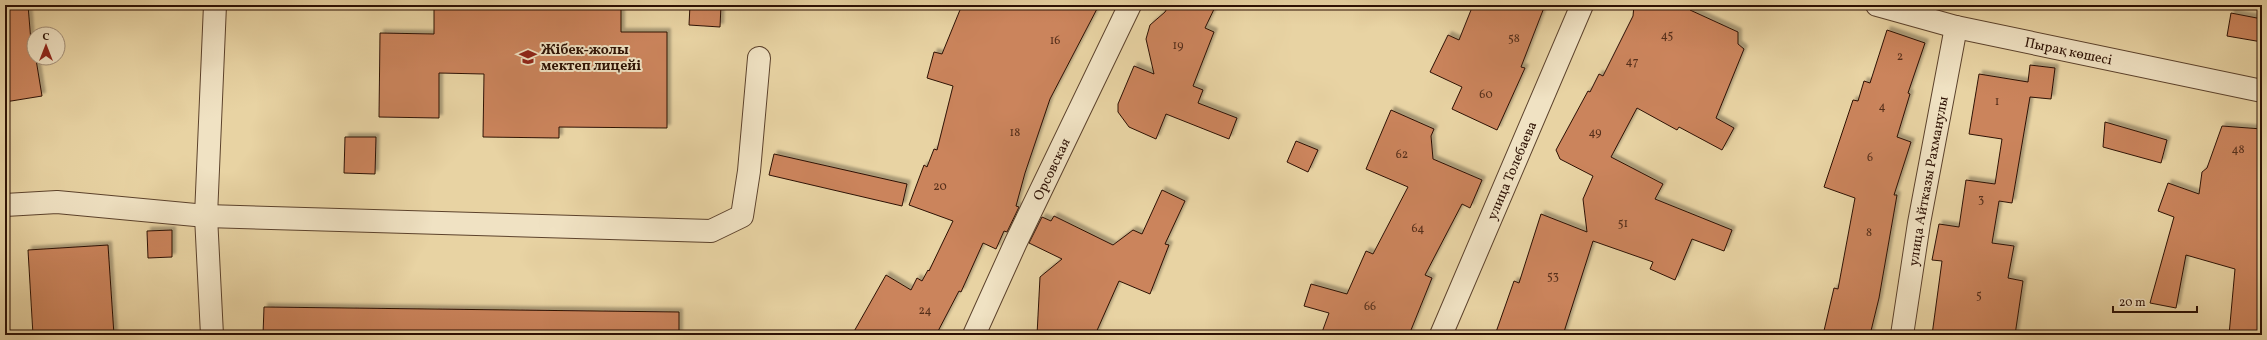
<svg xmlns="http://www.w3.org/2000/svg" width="2267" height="340" viewBox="0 0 2267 340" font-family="Vollkorn,serif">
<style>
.building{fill:#cb845b;stroke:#2d1104;filter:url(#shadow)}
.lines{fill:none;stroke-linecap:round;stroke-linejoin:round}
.street-casing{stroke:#5c422c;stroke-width:24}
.street{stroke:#f0e2c3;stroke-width:22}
.labels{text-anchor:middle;stroke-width:4;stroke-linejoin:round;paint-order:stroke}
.number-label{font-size:12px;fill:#542e1a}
.poi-label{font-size:14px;font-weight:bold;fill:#2d1104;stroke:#f0e2c3;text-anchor:start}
.street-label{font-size:14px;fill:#2d1104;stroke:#f0e2c3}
</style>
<defs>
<filter id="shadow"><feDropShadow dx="3.5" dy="-3.5" stdDeviation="1" flood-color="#0004"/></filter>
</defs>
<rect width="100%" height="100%" fill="#e8d3a3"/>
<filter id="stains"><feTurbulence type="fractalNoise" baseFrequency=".005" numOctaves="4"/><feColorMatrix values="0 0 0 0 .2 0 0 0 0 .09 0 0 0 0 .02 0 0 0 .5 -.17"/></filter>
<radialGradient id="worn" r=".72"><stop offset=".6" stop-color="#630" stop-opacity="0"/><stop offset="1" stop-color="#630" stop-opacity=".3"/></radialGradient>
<g class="building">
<path d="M5,5H28L31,42L33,41L42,96L5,102Z"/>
<path d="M434,5L557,8V5H621V32H667V128L559,127V138L483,137L484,74L439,73V118L379,117L380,33L434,34Z"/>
<path d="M690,5H721L720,27L689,25Z"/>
<path d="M962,5H1099L1050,99L1025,173L1016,206L1019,207L1007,232L1004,231L996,249L983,243L961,292L959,291L936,335H852L886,275L911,290L917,278L922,281L928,270L929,271L953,221L909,205L924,165L927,167L934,149L937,150L953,86L927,78L934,52L942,54Z"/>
<path d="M1169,5H1216L1205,28L1214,32L1193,86L1203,90L1198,103L1237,118L1229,139L1166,114L1156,139L1129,127L1118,112V104L1134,66L1154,74L1146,39L1150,25L1165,12Z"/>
<path d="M1473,5H1545L1521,67L1525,68L1497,130L1452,109L1462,87L1430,72L1448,35L1459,40Z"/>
<path d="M1634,5H1692L1690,10L1738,32V44L1744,49L1716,118L1734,128L1722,150L1679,127L1677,130L1637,108L1611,157L1663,184L1655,199L1732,230L1724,251L1692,239L1675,280L1650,269L1653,262L1593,241L1563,335H1495L1514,281L1519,283L1541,214L1587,232L1583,199L1593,176L1560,159L1556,150L1588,91L1590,92L1599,74L1603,76L1633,16Z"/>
<path d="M2231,13L2262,19V42L2227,36Z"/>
<path d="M1887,30L1925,43L1908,93L1910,94L1897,137L1911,142L1894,195H1897L1879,298L1870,335H1823L1834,288L1838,289L1855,198L1824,187L1853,100L1858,101L1864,81L1870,83Z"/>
<path d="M2030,65L2055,68L2051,99L2030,97L2012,203L1999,201L1992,243L2014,246L2008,278L2023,281L2015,335H1932L1942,261L1932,260L1939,224L1959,227L1966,180L1995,184L2002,139L1969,134L1979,74L2028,82Z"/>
<path d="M1391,110L1434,129L1431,136L1433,159L1482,180L1470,208L1462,204L1425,275L1432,278L1409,335H1321L1329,313L1304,306L1311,284L1347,294L1366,251L1373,254L1408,187L1366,169Z"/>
<path d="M2105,122L2167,140L2161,163L2103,147Z"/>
<path d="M2222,126L2262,129V335H2229L2235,269L2186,255L2176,308L2150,303L2174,217L2158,211L2168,183L2199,194L2202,172L2207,168Z"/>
<path d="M345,137H376L375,174L344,173Z"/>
<path d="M1296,141L1318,150L1308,172L1287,162Z"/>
<path d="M774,154L907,184L902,206L769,175Z"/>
<path d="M1162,190L1185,201L1165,244L1169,245L1150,294L1119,281L1095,335H1037L1040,277L1062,259L1029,243L1042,217L1051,221L1054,216L1113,245L1133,230L1142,234Z"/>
<path d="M172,230V257L148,258L147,231Z"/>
<path d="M108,245L114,335H33L28,250Z"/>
<path d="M264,307L679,312V335H263Z"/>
</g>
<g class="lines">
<g class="street-casing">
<g id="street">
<path id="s1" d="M1877,5L1956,27L2262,91"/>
<path d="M5,205L57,202L206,216L711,231L742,216L749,171L759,58"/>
<path d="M212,335L206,216L215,5"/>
<path id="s2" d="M974,335L1016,242L1130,5"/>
<path id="s3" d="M1441,335L1582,5"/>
<path id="s4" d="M1902,335L1919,223L1956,27"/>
</g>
</g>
<use href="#street" class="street"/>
</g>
<defs>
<g id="school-bare" transform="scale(1.38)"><path d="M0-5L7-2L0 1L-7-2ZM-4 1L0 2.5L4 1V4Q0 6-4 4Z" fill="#8f2418" stroke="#f0e2c3" stroke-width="2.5" paint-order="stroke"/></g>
</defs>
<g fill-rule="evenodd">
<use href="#school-bare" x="528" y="57"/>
</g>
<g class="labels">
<g class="number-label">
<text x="1667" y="39">45</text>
<text x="1514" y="42">58</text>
<text x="1055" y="44">16</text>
<text x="1178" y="49">19</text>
<text x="1900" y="60">2</text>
<text x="1632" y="65">47</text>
<text x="1486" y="98">60</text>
<text x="1997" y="105">1</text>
<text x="1882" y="110">4</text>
<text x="1015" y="136">18</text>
<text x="1595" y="136">49</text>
<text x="2238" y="153">48</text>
<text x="1402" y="158">62</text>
<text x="1870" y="161">6</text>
<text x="940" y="190">20</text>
<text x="1981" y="203">3</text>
<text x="1623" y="227">51</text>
<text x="1418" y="232">64</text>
<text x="1869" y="236">8</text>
<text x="1553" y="280">53</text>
<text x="1979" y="299">5</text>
<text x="1370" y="310">66</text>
<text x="925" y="314">24</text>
</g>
<g class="poi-label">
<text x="541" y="54">Жібек-жолы<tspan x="541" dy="16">мектеп лицейі</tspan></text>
</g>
<g class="street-label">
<text dy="5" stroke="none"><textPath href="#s1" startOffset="197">Пырақ көшесі</textPath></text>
<text dy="5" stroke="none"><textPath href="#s2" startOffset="183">Орсовская</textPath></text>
<text dy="5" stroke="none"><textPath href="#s3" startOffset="179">улица Толебаева</textPath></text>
<text dy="5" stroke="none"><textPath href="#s4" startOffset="156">улица Айтказы Рахманулы</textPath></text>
</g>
</g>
<rect width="2267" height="340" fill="none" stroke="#e8d3a3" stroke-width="20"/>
<rect x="6" y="6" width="2255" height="328" fill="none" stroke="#2d1104" stroke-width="2"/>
<rect x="10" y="10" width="2247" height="320" fill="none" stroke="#2d1104"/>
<g transform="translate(46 46)"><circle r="19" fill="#f0e2c3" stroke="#a28e77"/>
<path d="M0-3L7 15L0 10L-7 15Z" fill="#8f2418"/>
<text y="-6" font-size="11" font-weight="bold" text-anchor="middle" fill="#2d1104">С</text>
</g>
<path d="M2113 306v6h84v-6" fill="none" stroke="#2d1104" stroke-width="2"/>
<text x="2119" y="306" font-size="12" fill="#2d1104" stroke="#f0e2c3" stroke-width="3" paint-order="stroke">20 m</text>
<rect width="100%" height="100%" filter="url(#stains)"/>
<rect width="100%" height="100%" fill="url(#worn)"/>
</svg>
